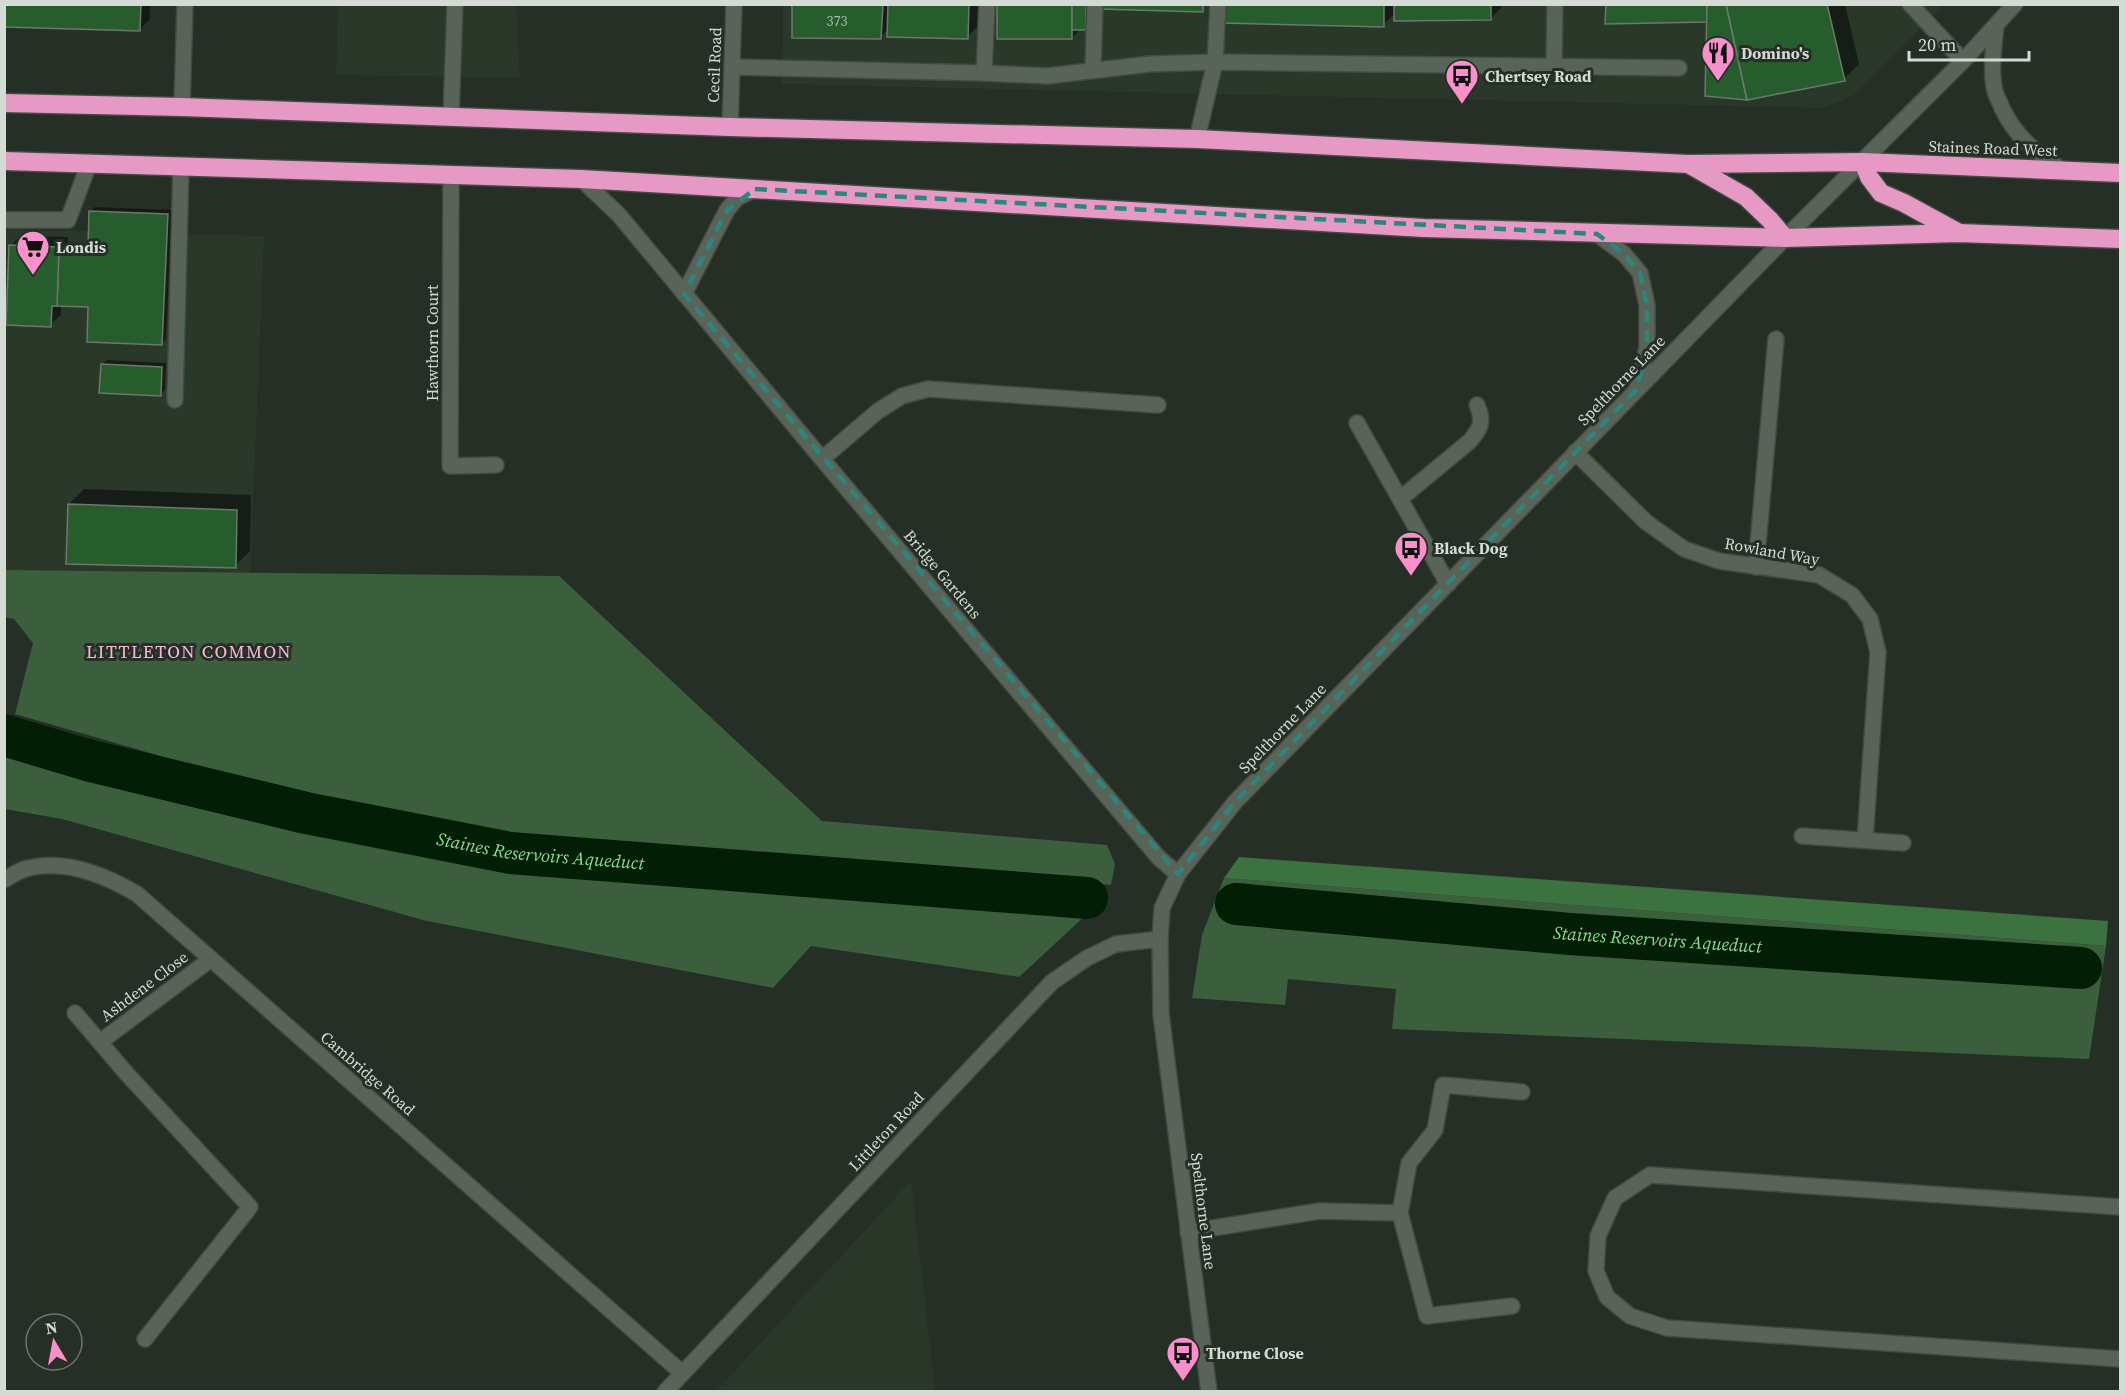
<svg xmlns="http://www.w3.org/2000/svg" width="2125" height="1396" viewBox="0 0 2125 1396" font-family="'Source Serif 4',serif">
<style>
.built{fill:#2a382a}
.green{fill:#3b5f3d}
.forest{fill:#3b723f}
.shadow{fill:#0007}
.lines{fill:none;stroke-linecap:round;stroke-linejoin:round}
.canal{stroke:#021e05;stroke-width:42}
.building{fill:#275d2c;stroke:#6d786d;stroke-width:1.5}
.minor-casing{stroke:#424a42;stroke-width:18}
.highway-casing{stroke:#424a42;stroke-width:21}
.minor{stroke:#596459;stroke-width:15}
.highway{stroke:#e599c4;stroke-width:18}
.marked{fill:none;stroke:#2d857d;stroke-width:4.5;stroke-dasharray:12 8;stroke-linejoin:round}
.labels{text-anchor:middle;stroke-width:6;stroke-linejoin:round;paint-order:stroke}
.number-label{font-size:14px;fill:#a9bbaa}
.poi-label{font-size:16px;font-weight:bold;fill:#d4dad4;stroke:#262f26;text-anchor:start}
.street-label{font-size:16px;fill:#d4dad4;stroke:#262f26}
.neighbourhood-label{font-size:18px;letter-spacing:1.5px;fill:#feb4dd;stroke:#262f26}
.water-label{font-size:18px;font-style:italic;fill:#8ddb91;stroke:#262f26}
</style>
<rect width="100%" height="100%" fill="#262f26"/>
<g class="built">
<path d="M338,5H516L520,78L336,75Z"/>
<path d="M783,5H1943L1854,95L1823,108L782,84Z"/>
<path d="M6,229L264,236L250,573L5,570Z"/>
<path d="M911,1181L935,1391H716Z"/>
</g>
<g class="green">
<path d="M5,570L559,576L822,821L1107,845L1115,864L1111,885L498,832L320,802L15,714L33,643L14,619L5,617Z"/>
<path d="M5,751L89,777L505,863L1087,914L1019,977L811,946L773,988L427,921L62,819L5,809Z"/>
<path d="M1224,878L2106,946L2089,1059L1392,1029L1396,989L1288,979L1285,1005L1192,998L1202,935Z"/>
</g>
<path class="forest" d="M1239,857L2108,921L2106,946L1224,878Z"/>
<g class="shadow">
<path d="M4,4H150V19L140,29Z"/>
<path d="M794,4H978L977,27L967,37L889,29L880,37Z"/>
<path d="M998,4H1090V24L1085,29H1081L1072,38Z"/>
<path d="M1224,4H1501V8L1491,18L1395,13L1383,25Z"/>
<path d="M1607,4H1845L1859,64L1844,79L1709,20Z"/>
<path d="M95,207L172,210L166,339L162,343L90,306L61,304V315L50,325L10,246L21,236L68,237V243H89L91,211Z"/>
<path d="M107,360L166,363L165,390L160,395L102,364Z"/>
<path d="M84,489L251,495L250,551L235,566L69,504Z"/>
</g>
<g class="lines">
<g class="canal">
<path id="s1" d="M4,735L87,760L306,813L510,853L1087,898"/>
<path id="s2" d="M1236,904L1570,934L2081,968"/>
</g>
</g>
<g class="building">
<path d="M4,4H141L140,31L4,27Z"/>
<path d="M792,4H883L881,39L792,38Z"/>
<path d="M888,4H969L968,39L887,37Z"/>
<rect x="997" y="4" width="75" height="35"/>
<rect x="1072" y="4" width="14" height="26"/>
<path d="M1099,4H1203V12L1099,9Z"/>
<path d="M1223,4H1384V27L1223,23Z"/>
<path d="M1394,4H1491V20L1394,21Z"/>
<path d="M1606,4H1707V22L1605,24Z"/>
<path d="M1707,4H1726L1747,100L1705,96Z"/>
<path d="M1726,4H1827L1845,81L1747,100Z"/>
<path d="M89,211L168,214L162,345L87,342L88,307L57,306L59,247L88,248Z"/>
<path d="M9,245L59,247L57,306H52L51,327L6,325Z"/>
<path d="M101,364L162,367L161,396L99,393Z"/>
<path d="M68,504L237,510L236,568L66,564Z"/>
</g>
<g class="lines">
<g class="minor-casing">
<g id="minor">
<path d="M1910,4L1963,61"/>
<path d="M1996,25C1994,44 1990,72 1995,91C1996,96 2000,102 2002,108C2017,139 2035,151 2062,170"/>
<path d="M1554,65L1555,4"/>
<path d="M733,67L984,73L1047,76L1150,64L1215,62L1679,68"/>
<path d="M1093,70L1095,4"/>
<path d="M984,73L987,4"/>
<path d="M182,107L185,4"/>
<path d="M451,118L455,4"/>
<path d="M730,127L734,4"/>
<path d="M1197,139L1215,62L1218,4"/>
<path d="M451,174L450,466L496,465"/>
<path d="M581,179L619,215L822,459L1159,858L1178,874"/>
<path d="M4,220H68L89,164"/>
<path d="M1597,234L1624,254L1640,273L1647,305V348L1637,388"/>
<path d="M684,294L727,210L737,198L755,189"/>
<path d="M175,400L181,166"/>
<path d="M1357,423L1448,584"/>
<path d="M1575,452L1646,522L1684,549L1719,561L1819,575L1852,595L1870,619L1878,652L1865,840"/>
<path d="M822,459L878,411L902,396L928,389L1158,405"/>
<path d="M1400,499L1470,441C1481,428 1484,421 1477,405"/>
<path d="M1756,567L1776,339"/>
<path d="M1802,836L1903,843"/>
<path d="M4,880C11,876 18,871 25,869C63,858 105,875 137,894L682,1373"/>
<path d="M75,1013L127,1074L250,1207L145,1339"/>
<path d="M100,1042L211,959"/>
<path d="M2120,1207L1650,1175L1615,1198L1598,1236L1596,1271L1607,1297L1630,1316L1667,1328L2120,1359"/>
<path d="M1188,1232L1320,1211L1400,1213"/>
<path d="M1512,1306L1427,1316L1400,1213L1409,1163L1435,1130L1443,1085L1522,1092"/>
<path d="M665,1392L1052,982L1087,958L1116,944L1160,939"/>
<path d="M1209,1392L1161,1014L1160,939L1162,908L1178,874L1235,802L1785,238L1963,61L2015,4"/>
</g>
</g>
<g class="highway-casing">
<g id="highway">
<path d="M4,103L182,107L730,127L1197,139L1688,164L1863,162L2120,173"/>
<path d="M4,161L581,179L1424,228L1785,238L1959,233L2120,239"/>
<path d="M1863,162L1869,177L1881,193L1904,203L1959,233"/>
<path d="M1690,165L1746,197L1770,220L1785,238"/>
</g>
</g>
<use href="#minor" class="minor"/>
<use href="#highway" class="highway"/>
</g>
<path class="marked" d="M755,189L1597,234L1624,254L1640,273L1647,305V348L1636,390L1235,802L1178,874L684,294L727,210Z"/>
<defs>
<g id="restaurant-pin" transform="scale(1.725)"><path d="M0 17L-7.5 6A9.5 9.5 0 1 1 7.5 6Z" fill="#f890cc" stroke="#262f26"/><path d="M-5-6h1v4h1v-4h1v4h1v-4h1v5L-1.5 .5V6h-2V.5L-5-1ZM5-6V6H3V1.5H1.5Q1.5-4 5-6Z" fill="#111"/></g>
<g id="bus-pin" transform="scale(1.725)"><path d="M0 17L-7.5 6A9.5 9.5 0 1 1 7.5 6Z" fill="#f890cc" stroke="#262f26"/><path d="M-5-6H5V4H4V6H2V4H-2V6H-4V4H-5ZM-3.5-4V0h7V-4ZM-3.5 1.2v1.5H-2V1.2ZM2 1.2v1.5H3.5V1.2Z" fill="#111"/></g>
<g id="supermarket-pin" transform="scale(1.725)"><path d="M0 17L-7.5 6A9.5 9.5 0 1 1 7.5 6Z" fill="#f890cc" stroke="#262f26"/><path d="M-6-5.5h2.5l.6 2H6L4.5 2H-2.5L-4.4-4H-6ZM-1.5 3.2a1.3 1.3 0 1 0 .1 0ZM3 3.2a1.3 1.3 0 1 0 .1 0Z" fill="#111"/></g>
</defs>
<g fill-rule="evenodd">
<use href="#restaurant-pin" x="1718" y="53"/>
<use href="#bus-pin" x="1462" y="76"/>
<use href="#supermarket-pin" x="33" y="247"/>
<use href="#bus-pin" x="1411" y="548"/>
<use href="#bus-pin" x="1183" y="1353"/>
</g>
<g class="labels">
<g class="number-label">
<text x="837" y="26">373</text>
</g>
<g class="poi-label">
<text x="1741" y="59">Domino's</text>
<text x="1485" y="82">Chertsey Road</text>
<text x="56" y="253">Londis</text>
<text x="1434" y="554">Black Dog</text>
<text x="1206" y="1359">Thorne Close</text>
</g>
<g class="street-label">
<text transform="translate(714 65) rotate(-88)" y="6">Cecil Road</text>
<text transform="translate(1993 148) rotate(2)" y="6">Staines Road West</text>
<text transform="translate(432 343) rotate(-90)" y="6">Hawthorn Court</text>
<text transform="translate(1621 380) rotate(-46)" y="6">Spelthorne Lane</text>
<text transform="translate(1772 551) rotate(10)" y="6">Rowland Way</text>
<text transform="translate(943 574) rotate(50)" y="6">Bridge Gardens</text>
<text transform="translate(1282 728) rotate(-46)" y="6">Spelthorne Lane</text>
<text transform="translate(144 986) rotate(-37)" y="6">Ashdene Close</text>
<text transform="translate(368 1073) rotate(41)" y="6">Cambridge Road</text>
<text transform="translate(886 1131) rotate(-47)" y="6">Littleton Road</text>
<text transform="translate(1204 1211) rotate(83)" y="6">Spelthorne Lane</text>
</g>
<g class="neighbourhood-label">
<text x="189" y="658">LITTLETON COMMON</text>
</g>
<g class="water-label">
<text dy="6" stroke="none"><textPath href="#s1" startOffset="550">Staines Reservoirs Aqueduct</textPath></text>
<text dy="6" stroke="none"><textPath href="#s2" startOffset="423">Staines Reservoirs Aqueduct</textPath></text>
</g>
</g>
<rect width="2125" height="1396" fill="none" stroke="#d4dad4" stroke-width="12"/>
<g transform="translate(54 1342) rotate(350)"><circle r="28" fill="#262f26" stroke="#6c736c" stroke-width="1.5"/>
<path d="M0-4.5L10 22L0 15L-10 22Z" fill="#f890cc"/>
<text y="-9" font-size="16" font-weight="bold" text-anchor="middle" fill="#d4dad4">N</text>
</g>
<path d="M1909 51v9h120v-9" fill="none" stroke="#d4dad4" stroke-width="3"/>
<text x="1918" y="51" font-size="18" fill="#d4dad4" stroke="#262f26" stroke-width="4.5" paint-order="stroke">20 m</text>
</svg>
